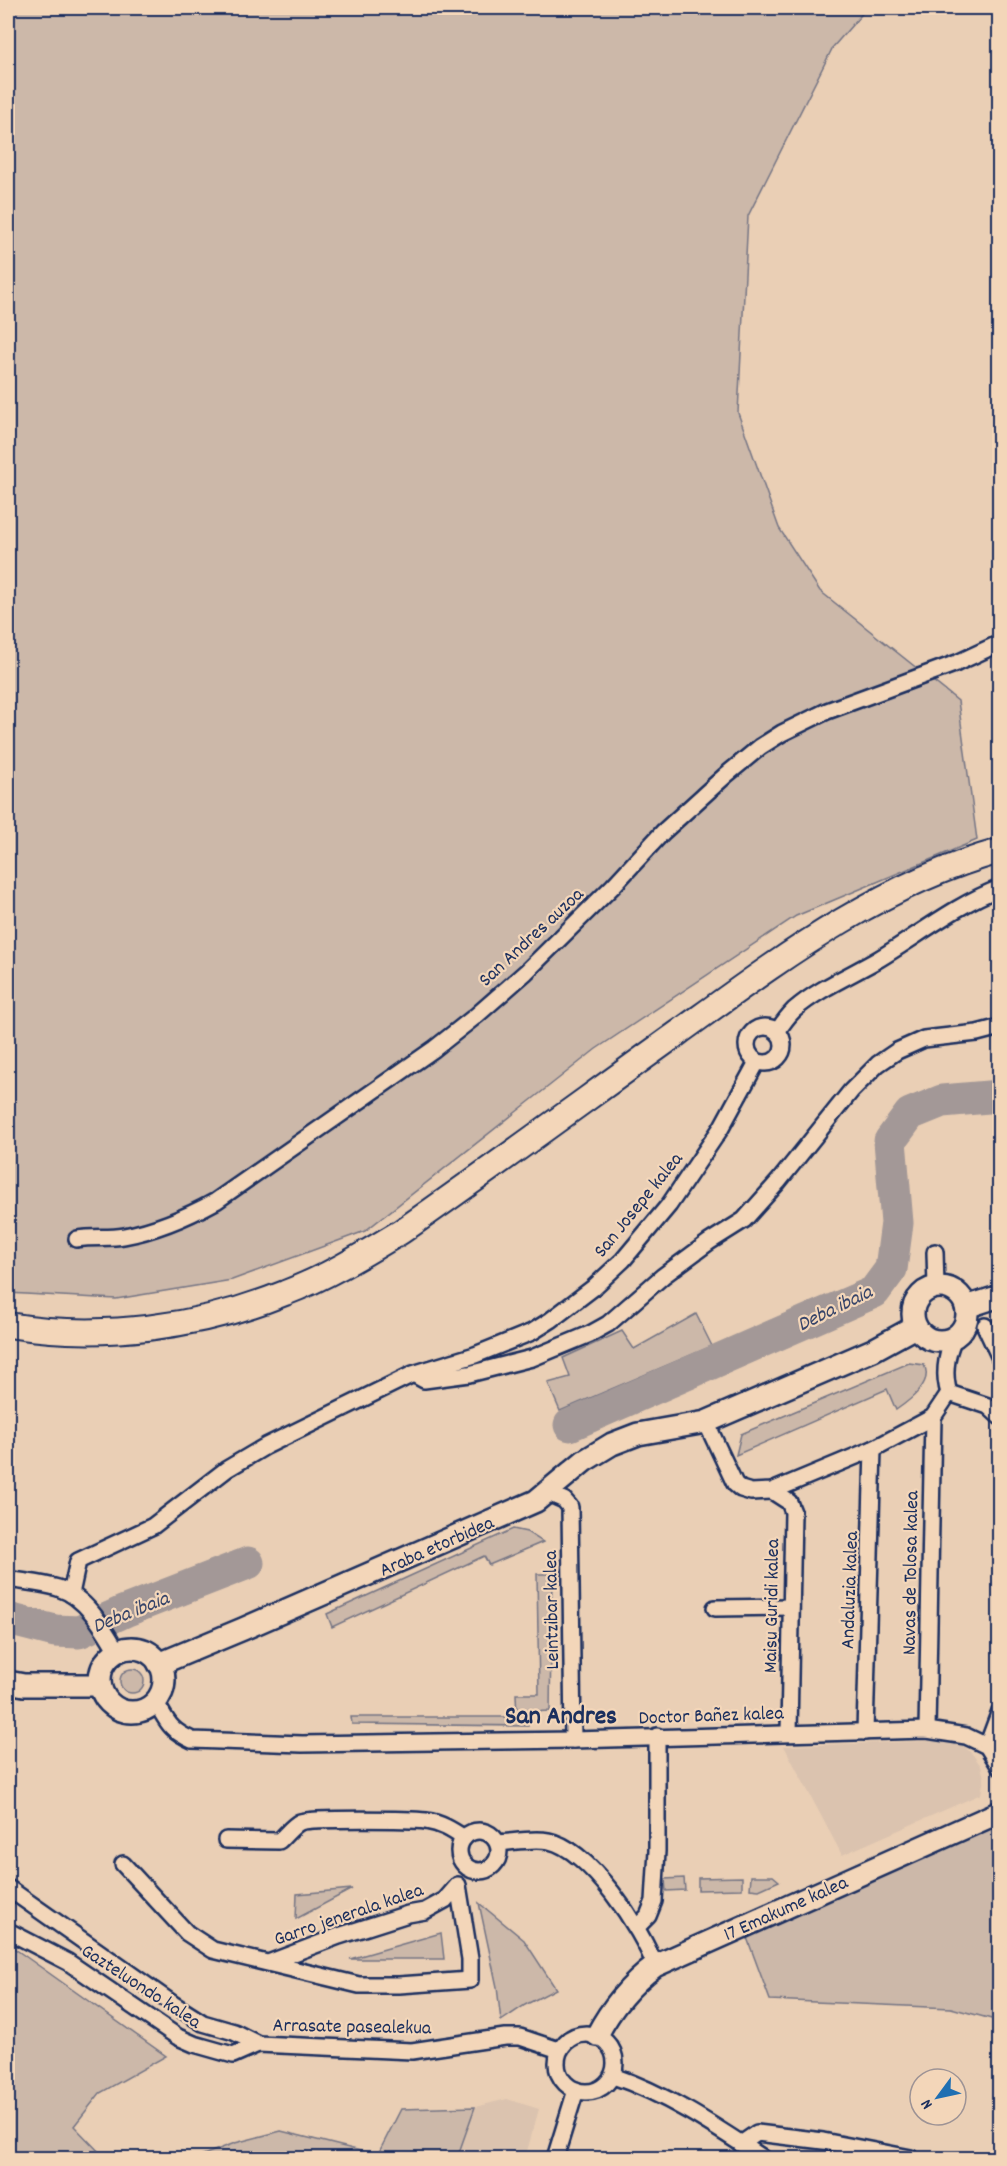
<svg xmlns="http://www.w3.org/2000/svg" width="1007" height="2166" viewBox="0 0 1007 2166" font-family="Dekko,sans-serif">
<style>
.built{fill:#dbc3af}
.green{fill:#ccb8a9;stroke:#747484;stroke-width:1.5}
.lines{fill:none;stroke-linecap:round;stroke-linejoin:round}
.river{stroke:#a39897;stroke-width:33}
.street-casing{stroke:#1b2f5e;stroke-width:20}
.secondary-casing{stroke:#1b2f5e;stroke-width:26}
.primary-casing{stroke:#1b2f5e;stroke-width:28}
.street{stroke:#f3d6b9;stroke-width:15}
.secondary{stroke:#f3d6b9;stroke-width:21}
.primary{stroke:#f3d6b9;stroke-width:24}
.labels{text-anchor:middle;stroke-width:4.5;stroke-linejoin:round;paint-order:stroke}
.street-label{font-size:20px;fill:#1b2f5e;stroke:#f3d6b9}
.water-label{font-size:21px;font-style:italic;fill:#364469;stroke:#f3d6b9}
.district-label{font-size:26px;font-weight:bold;fill:#1b2f5e;stroke:#f3d6b9}
</style>
<rect width="100%" height="100%" fill="#eacfb5"/>
<filter id="ink" filterUnits="userSpaceOnUse"><feTurbulence type="fractalNoise" baseFrequency=".0167" numOctaves="2"/><feDisplacementMap in="SourceGraphic" scale="12" xChannelSelector="R" yChannelSelector="G"/><feConvolveMatrix kernelMatrix="1 2 1 2 8 2 1 2 1" color-interpolation-filters="sRGB"/></filter>
<g filter="url(#ink)">
<g class="built">
<path d="M933,1741H950L965,1747L973,1755L981,1766L984,1778L981,1794L842,1855L784,1746Z"/>
<path d="M507,2099L539,2109L525,2158H376L401,2109L475,2107Z"/>
</g>
<g class="green">
<path d="M8,8H867L833,47L748,216L738,413L779,528L820,591L958,701L977,840L796,916L596,1049L365,1231L232,1280L116,1299L8,1293Z"/>
<path d="M696,1314L712,1346L560,1411L548,1383L570,1377L563,1358L622,1331L634,1349Z"/>
<path d="M909,1363L924,1365C934,1383 909,1401 896,1410L887,1389L736,1455L741,1434Z"/>
<path d="M513,1529L527,1532L543,1542L489,1565L484,1556L332,1627L327,1614Z"/>
<path d="M537,1574H552L550,1711L528,1712V1726L352,1724L351,1717H517L516,1694H539Z"/>
<circle cx="132" cy="1681" r="12"/>
<path d="M999,1825V2021L951,2008L770,2000L746,1935Z"/>
<path d="M751,1876H773L779,1881L759,1890L750,1889Z"/>
<path d="M742,1877V1889L698,1890V1878Z"/>
<path d="M684,1878L685,1890L666,1891L665,1879Z"/>
<path d="M352,1889L296,1919L297,1894Z"/>
<path d="M479,1903L524,1940L556,1989L525,2005L501,2021L497,1987Z"/>
<path d="M441,1933L444,1959H350Z"/>
<path d="M8,1944L166,2056L100,2093L74,2126L105,2158H8Z"/>
<path d="M475,2107L457,2158H376L401,2109Z"/>
<path d="M281,2131L365,2152L363,2158H195L235,2143Z"/>
</g>
<g class="lines">
<g class="river">
<path d="M570,1425L874,1292L891,1269L897,1223L890,1141L910,1114L942,1101L1000,1096"/>
<path d="M8,1619L55,1631L79,1632L125,1611L248,1563"/>
</g>
<g class="street-casing">
<g id="street">
<circle cx="765" cy="1045" r="18"/>
<path d="M777,1032C782,1024 787,1017 794,1010C818,989 849,976 877,960C916,937 957,904 1000,888"/>
<path d="M77,1239C93,1236 109,1239 124,1236C157,1230 187,1217 216,1201L434,1049L477,1015L526,972L613,886L663,832L726,775L760,747L782,733L827,711L957,663L1000,643"/>
<path d="M935,1252L936,1287"/>
<path d="M985,1326L1000,1358"/>
<path d="M415,1375L424,1380L469,1374L532,1358L590,1334L608,1324L663,1276L709,1242L744,1220L778,1182L851,1091L878,1064L897,1051L924,1039L977,1033L1000,1027"/>
<path d="M949,1393C943,1374 946,1356 954,1338"/>
<path d="M949,1393L988,1406L1000,1417"/>
<path d="M706,1422L735,1484L741,1489L751,1492L772,1491L873,1449L933,1417L949,1393"/>
<path d="M772,1491L789,1502L793,1512L789,1733"/>
<path d="M548,1493L564,1500L570,1507L573,1740"/>
<path d="M8,1579C24,1582 42,1583 58,1588C86,1597 103,1627 117,1651"/>
<path d="M71,1594L78,1561L153,1526L227,1469L266,1446L413,1374L475,1355L532,1332L551,1320L593,1288L623,1260L669,1205L721,1128L757,1062"/>
<path d="M715,1608L791,1607"/>
<path d="M155,1701C168,1722 169,1730 192,1740L302,1744L573,1740L927,1730L966,1736L987,1746L1000,1767"/>
<path d="M927,1730L933,1417"/>
<path d="M865,1732L873,1449"/>
<path d="M987,1746L1000,1711"/>
<circle cx="479" cy="1851" r="20"/>
<path d="M226,1840L279,1841C286,1835 292,1826 300,1822C310,1818 411,1819 426,1821C441,1823 452,1830 464,1838"/>
<path d="M498,1843C514,1842 533,1838 549,1841C589,1849 642,1929 655,1966"/>
<path d="M123,1864L187,1933L213,1950L359,1985H399L470,1980V1959L458,1885L445,1900L425,1911L408,1914L339,1936L268,1963"/>
<path d="M8,1888L173,2004L203,2023L234,2032L258,2044L412,2051L505,2037H520L559,2050"/>
<path d="M637,1927L648,1916L654,1901L657,1851V1736"/>
<path d="M8,1931L68,1962L178,2037L194,2044L233,2055L258,2044"/>
<circle cx="586" cy="2063" r="29"/>
<path d="M613,2076C667,2094 716,2127 763,2158"/>
<path d="M741,2144L757,2133L823,2141L911,2158"/>
<path d="M555,2158L576,2090"/>
</g>
</g>
<g class="secondary-casing">
<g id="secondary">
<circle cx="940" cy="1314" r="27"/>
<path d="M966,1307L1000,1296"/>
<circle cx="132" cy="1680" r="32"/>
<path d="M159,1664L243,1629L536,1501L584,1461L612,1444L638,1434L706,1422L873,1350L915,1327"/>
<path d="M8,1682L24,1685H100"/>
<path d="M597,2035C612,2006 630,1985 655,1966L1000,1812"/>
</g>
</g>
<g class="primary-casing">
<path id="primary" d="M8,1325C100,1340 199,1328 285,1293C327,1277 364,1254 402,1231C495,1166 586,1099 678,1033C778,961 879,884 1000,851"/>
</g>
<use href="#street" class="street"/>
<use href="#secondary" class="secondary"/>
<use href="#primary" class="primary"/>
</g>
</g>
<g class="labels">
<g class="street-label">
<text transform="translate(530 936) rotate(-43)" y="7">San Andres auzoa</text>
<text transform="translate(637 1204) rotate(-51)" y="7">San Josepe kalea</text>
<text transform="translate(436 1545) rotate(-24)" y="7">Araba etorbidea</text>
<text transform="translate(909 1573) rotate(-89)" y="7">Navas de Tolosa kalea</text>
<text transform="translate(848 1590) rotate(-88)" y="7">Andaluzia kalea</text>
<text transform="translate(770 1606) rotate(-89)" y="7">Maisu Guridi kalea</text>
<text transform="translate(550 1610) rotate(-91)" y="7">Leintzibar kalea</text>
<text transform="translate(711 1714) rotate(-2)" y="7">Doctor Bañez kalea</text>
<text transform="translate(785 1907) rotate(-24)" y="7">17 Emakume kalea</text>
<text transform="translate(348 1913) rotate(-19)" y="7">Garro jenerala kalea</text>
<text transform="translate(142 1985) rotate(33)" y="7">Gazteluondo kalea</text>
<text transform="translate(352 2025) rotate(1)" y="7">Arrasate pasealekua</text>
</g>
<g class="water-label">
<text transform="translate(834 1307) rotate(-26)" y="7">Deba ibaia</text>
<text transform="translate(130 1611) rotate(-22)" y="7">Deba ibaia</text>
</g>
<g class="district-label">
<text x="561" y="1723">San Andres</text>
</g>
</g>
<rect width="1007" height="2166" fill="none" stroke="#f3d6b9" stroke-width="30"/>
<rect x="15" y="15" width="977" height="2136" fill="none" stroke="#1b2f5e" stroke-width="2" filter="url(#ink)"/>
<g transform="translate(938 2097) rotate(237)"><circle r="28" fill="#f3d6b9" stroke="#9d9395" stroke-width="1.5"/>
<path d="M0-4.5L10 22L0 15L-10 22Z" fill="#1f6fb2"/>
<text y="-9" font-size="16" font-weight="bold" text-anchor="middle" fill="#1b2f5e">N</text>
</g>
</svg>
